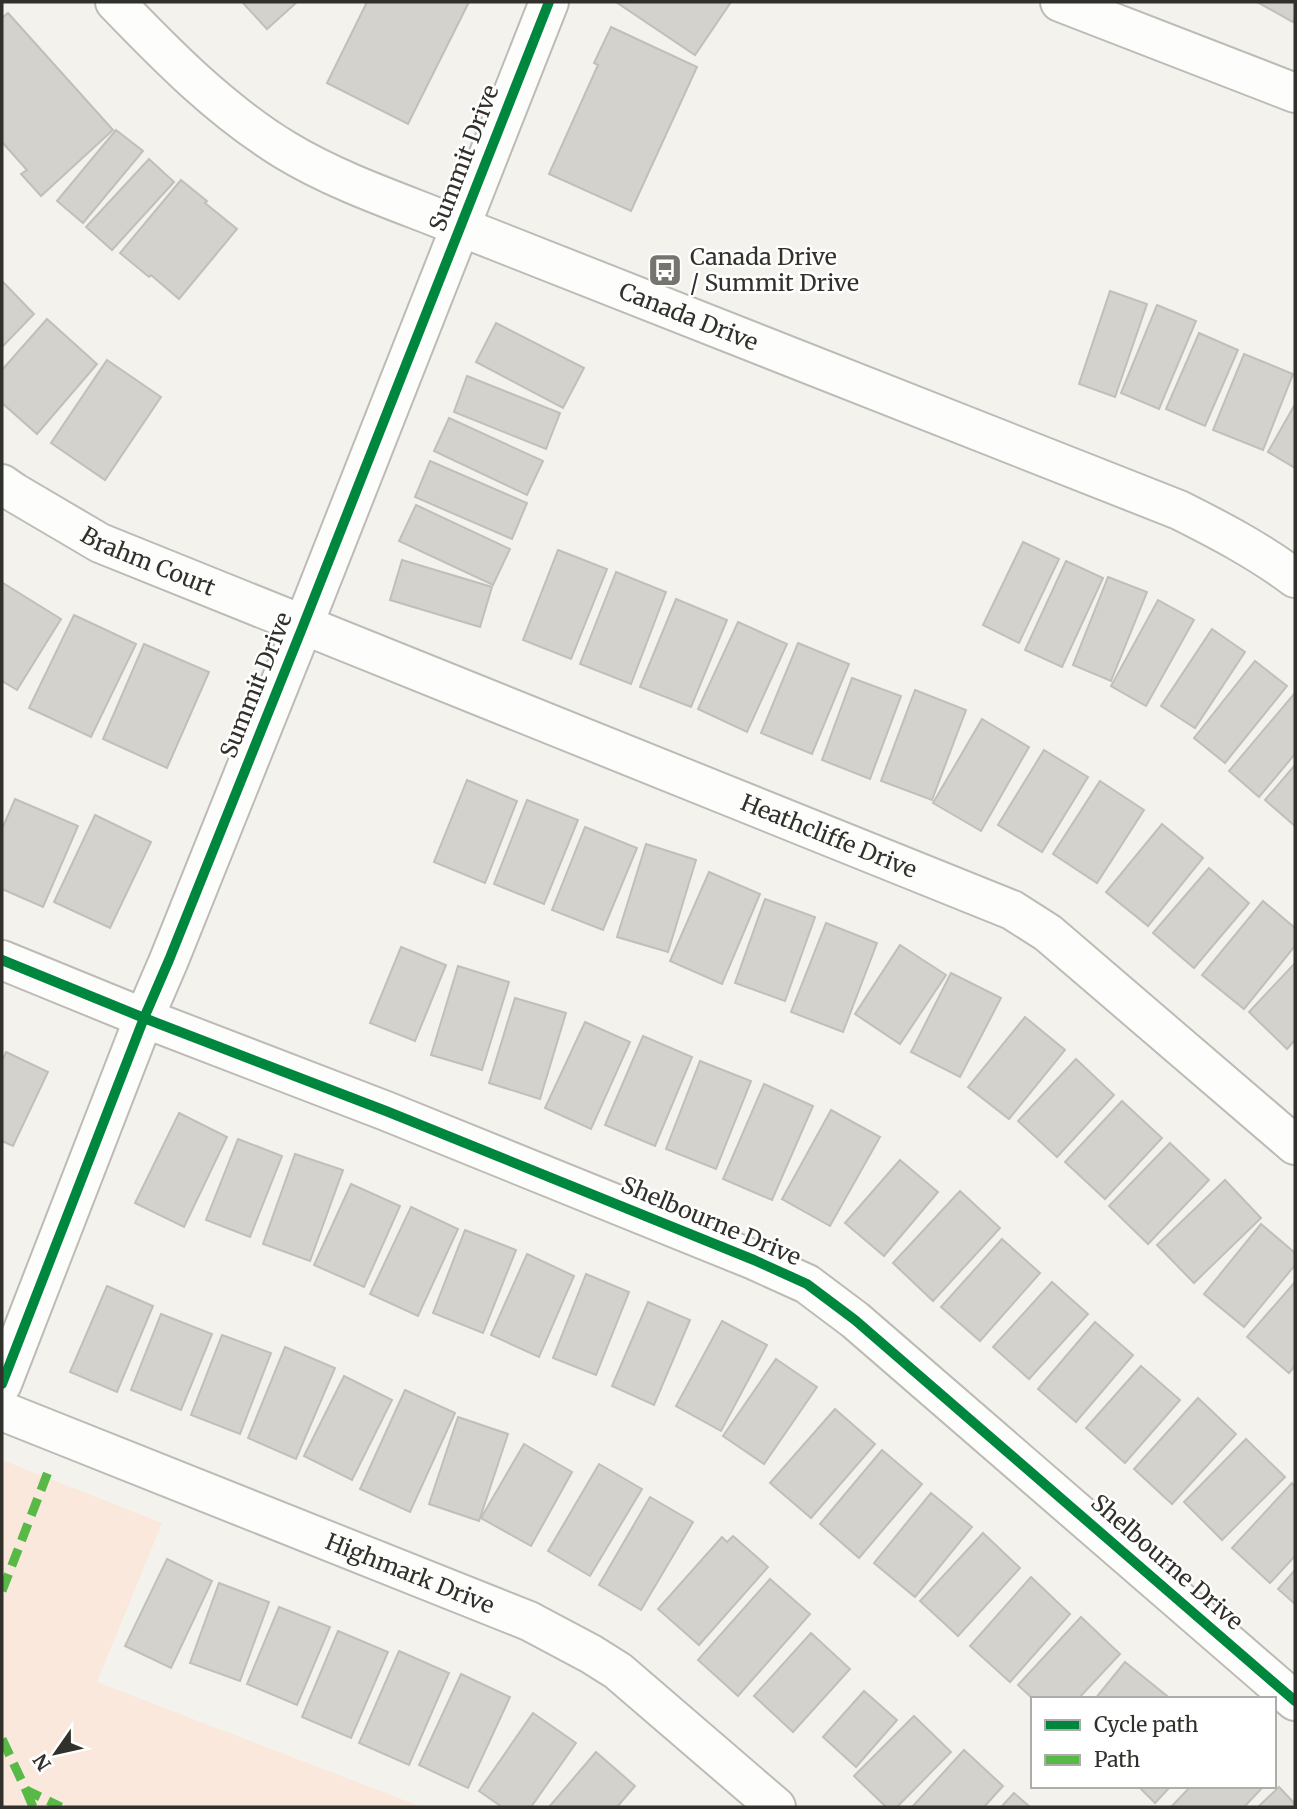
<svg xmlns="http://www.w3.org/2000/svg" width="1297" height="1809" viewBox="0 0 1297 1809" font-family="Merriweather,serif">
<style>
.green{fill:#fae8dd}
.building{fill:#d4d2cd;stroke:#c1bfba;stroke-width:2}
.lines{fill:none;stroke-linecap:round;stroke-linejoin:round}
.minor-casing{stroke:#bcbbb6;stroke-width:42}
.minor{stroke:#fdfdfc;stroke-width:38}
.quiet{stroke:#58b947;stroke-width:9;stroke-dasharray:18 9;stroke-linecap:butt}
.cycleway-casing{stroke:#fff;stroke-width:15}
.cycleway{stroke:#00873e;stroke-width:10}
.labels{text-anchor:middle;stroke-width:5;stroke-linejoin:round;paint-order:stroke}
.street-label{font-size:23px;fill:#31302b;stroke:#fff}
.poi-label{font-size:23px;fill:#31302b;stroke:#fff;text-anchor:start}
</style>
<rect width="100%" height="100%" fill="#f4f2ec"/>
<path class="green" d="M2,1460L162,1523L97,1682L422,1807H2Z"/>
<g class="building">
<path d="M242,2H297L267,29Z"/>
<path d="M367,2H469L408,124L327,83Z"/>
<path d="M616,2H731L695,55Z"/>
<path d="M1257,2H1295V18L1293,22Z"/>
<path d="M8,13L113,130L41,196L21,174L27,170L2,142V18Z"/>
<path d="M611,27L697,67L631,211L549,174L598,65L594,63Z"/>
<path d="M116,130L143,151L83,223L57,201Z"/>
<path d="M149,159L174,182L112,250L86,227Z"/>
<path d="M181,180L207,201L205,203L237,229L179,299L151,275L149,277L120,253Z"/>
<path d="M2,281L34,314L2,347Z"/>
<path d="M1110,291L1147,304L1115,397L1079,384Z"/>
<path d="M1157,305L1196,321L1159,409L1121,393Z"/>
<path d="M47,319L97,364L37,434L2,403V370Z"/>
<path d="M496,323L584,368L563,408L476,362Z"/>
<path d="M1199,333L1238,350L1205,426L1166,409Z"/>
<path d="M1244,354L1293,374L1263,450L1213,430Z"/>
<path d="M107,360L161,397L105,480L51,443Z"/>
<path d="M467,376L560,413L546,449L454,412Z"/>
<path d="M1295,404V468L1268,452Z"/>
<path d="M449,418L543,461L527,495L434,451Z"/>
<path d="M430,461L527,503L512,539L415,497Z"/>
<path d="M416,505L510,549L493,585L399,541Z"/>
<path d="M1023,542L1059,559L1019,643L983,625Z"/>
<path d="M558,550L607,569L571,659L523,640Z"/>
<path d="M402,560L492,587L480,627L390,600Z"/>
<path d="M1066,561L1103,578L1062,667L1025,650Z"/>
<path d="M616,572L666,592L631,684L580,664Z"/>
<path d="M1108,577L1147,592L1111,681L1073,665Z"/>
<path d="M3,583L61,619L17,690L2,681V586Z"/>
<path d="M676,599L727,620L691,707L640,687Z"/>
<path d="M1158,600L1194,620L1146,706L1111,686Z"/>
<path d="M74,615L136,644L91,737L29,708Z"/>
<path d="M738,622L787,644L747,732L698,709Z"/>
<path d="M1212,629L1245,652L1195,728L1161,706Z"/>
<path d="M798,643L849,664L812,754L761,733Z"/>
<path d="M144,644L209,672L167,768L103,739Z"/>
<path d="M1255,661L1287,686L1225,763L1194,738Z"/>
<path d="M852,678L901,696L870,779L822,760Z"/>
<path d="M915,690L966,710L932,800L881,781Z"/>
<path d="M1294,694L1295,695V754L1259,797L1229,771Z"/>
<path d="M982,719L1029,747L981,831L933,803Z"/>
<path d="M1044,750L1088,777L1042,852L998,825Z"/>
<path d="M1295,765V826L1265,800Z"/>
<path d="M467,780L517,801L485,883L434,862Z"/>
<path d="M1100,781L1144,810L1097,883L1053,854Z"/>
<path d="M15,799L78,826L43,907L2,889V829Z"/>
<path d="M527,800L578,820L544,904L494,884Z"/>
<path d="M95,815L151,842L110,928L54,902Z"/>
<path d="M1162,824L1203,858L1148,926L1106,892Z"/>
<path d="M585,827L637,848L603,930L552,910Z"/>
<path d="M646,844L696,860L668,952L617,937Z"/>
<path d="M1209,868L1249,903L1194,968L1153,933Z"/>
<path d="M709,872L760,894L722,984L670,961Z"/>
<path d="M765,899L815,917L785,1001L735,983Z"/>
<path d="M1263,901L1295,928V946L1244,1009L1202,975Z"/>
<path d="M826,923L877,943L843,1032L791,1012Z"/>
<path d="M900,945L946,975L900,1044L855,1014Z"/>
<path d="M401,947L446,965L415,1041L370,1023Z"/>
<path d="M1295,963V1040L1287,1049L1249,1012Z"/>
<path d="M458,966L509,982L482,1070L431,1055Z"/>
<path d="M951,973L1001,998L960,1077L911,1052Z"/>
<path d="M515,998L566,1013L540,1099L489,1083Z"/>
<path d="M1025,1017L1065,1050L1009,1119L968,1087Z"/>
<path d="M585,1022L630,1042L591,1129L545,1108Z"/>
<path d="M643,1036L692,1057L655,1146L605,1125Z"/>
<path d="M6,1052L48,1072L13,1146L2,1141V1061Z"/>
<path d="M1076,1059L1114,1095L1057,1157L1018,1121Z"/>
<path d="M700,1061L751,1081L716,1169L666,1149Z"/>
<path d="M764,1084L813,1106L772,1200L723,1179Z"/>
<path d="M1122,1101L1162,1138L1105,1199L1065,1162Z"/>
<path d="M831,1110L880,1137L830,1226L782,1199Z"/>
<path d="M179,1113L227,1137L184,1227L135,1203Z"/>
<path d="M238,1139L282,1156L250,1237L206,1220Z"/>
<path d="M1170,1143L1209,1180L1148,1244L1109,1206Z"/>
<path d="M295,1154L343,1170L310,1261L263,1244Z"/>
<path d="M900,1160L938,1192L884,1256L845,1223Z"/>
<path d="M1225,1180L1261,1218L1194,1283L1157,1245Z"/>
<path d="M351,1184L400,1206L364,1287L314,1265Z"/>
<path d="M960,1191L1000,1228L933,1301L893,1263Z"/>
<path d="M411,1207L458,1229L418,1316L370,1294Z"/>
<path d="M1261,1224L1295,1253V1265L1244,1327L1204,1294Z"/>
<path d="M465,1230L516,1250L483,1333L433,1313Z"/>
<path d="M1002,1239L1040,1273L980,1341L941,1307Z"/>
<path d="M527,1254L574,1276L539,1357L491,1335Z"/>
<path d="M586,1274L629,1292L596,1375L553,1358Z"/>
<path d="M1052,1282L1088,1314L1029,1379L993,1347Z"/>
<path d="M1295,1282V1366L1289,1373L1247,1337Z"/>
<path d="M107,1286L153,1306L117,1392L70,1372Z"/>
<path d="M648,1302L690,1320L654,1405L612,1386Z"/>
<path d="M161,1314L212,1334L181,1410L131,1390Z"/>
<path d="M722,1321L767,1345L721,1431L676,1406Z"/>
<path d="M1095,1322L1133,1355L1076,1422L1038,1389Z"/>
<path d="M222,1335L271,1353L240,1434L191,1415Z"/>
<path d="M285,1347L335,1368L296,1459L248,1438Z"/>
<path d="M776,1359L817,1387L764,1464L723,1436Z"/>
<path d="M1141,1366L1180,1400L1125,1463L1086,1428Z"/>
<path d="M344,1376L392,1400L352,1480L304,1456Z"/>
<path d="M405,1390L455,1413L410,1512L360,1489Z"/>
<path d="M1198,1398L1236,1434L1172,1504L1134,1469Z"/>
<path d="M835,1409L875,1444L811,1518L770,1483Z"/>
<path d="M458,1417L508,1434L479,1521L429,1504Z"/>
<path d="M1246,1439L1285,1477L1222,1540L1184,1502Z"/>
<path d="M524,1444L572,1472L531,1546L481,1518Z"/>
<path d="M882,1450L922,1484L859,1558L820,1524Z"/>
<path d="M599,1464L642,1489L590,1576L548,1551Z"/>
<path d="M1292,1483L1295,1487V1556L1270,1583L1232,1548Z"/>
<path d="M931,1493L972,1527L915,1597L874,1563Z"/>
<path d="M650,1497L693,1522L641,1610L599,1585Z"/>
<path d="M983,1533L1020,1568L958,1636L920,1601Z"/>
<path d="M733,1536L768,1567L699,1645L658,1609L722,1537L727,1542Z"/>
<path d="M167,1559L212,1581L171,1668L125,1646Z"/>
<path d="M1295,1570V1604L1278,1589Z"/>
<path d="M1031,1577L1070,1614L1010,1682L970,1646Z"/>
<path d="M770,1579L810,1614L738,1696L698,1660Z"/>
<path d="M219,1583L269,1602L240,1681L190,1663Z"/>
<path d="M279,1607L330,1627L297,1705L247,1684Z"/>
<path d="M1081,1617L1120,1654L1078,1699H1033L1018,1685Z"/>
<path d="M338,1631L388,1652L351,1738L302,1717Z"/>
<path d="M811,1633L850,1669L793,1732L754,1696Z"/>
<path d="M399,1651L449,1673L409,1765L359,1743Z"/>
<path d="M1125,1662L1167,1696L1165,1699H1095Z"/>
<path d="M461,1674L510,1697L468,1788L419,1765Z"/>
<path d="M864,1691L897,1720L856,1767L823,1737Z"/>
<path d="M533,1713L576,1743L531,1807H502L479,1791Z"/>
<path d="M914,1716L951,1752L897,1807H886L854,1776Z"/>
<path d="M964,1750L1003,1786L984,1807H912Z"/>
<path d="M596,1752L635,1786L617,1807H549Z"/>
<path d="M1138,1786H1171L1155,1803Z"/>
<path d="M1191,1786H1264L1244,1807H1171Z"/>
<path d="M1279,1787L1295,1804V1807H1258Z"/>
<path d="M1014,1793L1030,1807H1001Z"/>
</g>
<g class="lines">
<g class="minor-casing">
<g id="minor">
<path id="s1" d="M115,2C168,57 220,110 285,150C328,176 376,194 423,212L1179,510C1219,530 1259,551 1295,578"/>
<path d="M1060,2L1295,93"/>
<path id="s2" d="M2,484L15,493L100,543L1012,910L1048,933L1295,1145"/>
<path d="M2,960L144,1018L386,1111L754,1260L807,1284L855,1320L1295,1701"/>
<path d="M2,1384L144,1018L169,960L303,626L549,2"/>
<path id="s3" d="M2,1411L529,1621L591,1654L618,1671L776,1807"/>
</g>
</g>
<use href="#minor" class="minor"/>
<g class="quiet">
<path d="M2,1591L48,1472"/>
<path d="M2,1739L26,1790L61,1807"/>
<path d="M26,1790L33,1807"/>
</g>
<g class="cycleway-casing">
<g id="cycleway">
<path d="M2,960L144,1018L386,1111L754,1260L807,1284L855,1320L1295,1701"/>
<path d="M2,1384L144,1018L169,960L303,626L549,2"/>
</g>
</g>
<use href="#cycleway" class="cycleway"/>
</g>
<defs>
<g id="bus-square" transform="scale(1.75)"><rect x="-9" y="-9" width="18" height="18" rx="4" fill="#75746f" stroke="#fff"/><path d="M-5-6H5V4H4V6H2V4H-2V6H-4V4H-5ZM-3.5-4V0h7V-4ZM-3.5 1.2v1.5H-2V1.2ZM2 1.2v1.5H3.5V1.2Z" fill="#fff"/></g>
</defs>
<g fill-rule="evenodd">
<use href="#bus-square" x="665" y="270"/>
</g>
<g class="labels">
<g class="street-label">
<text transform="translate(464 158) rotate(-69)" y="8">Summit Drive</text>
<text dy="8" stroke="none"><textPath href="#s1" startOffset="663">Canada Drive</textPath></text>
<text dy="8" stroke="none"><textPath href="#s2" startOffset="166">Brahm Court</textPath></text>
<text transform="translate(256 685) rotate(-68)" y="8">Summit Drive</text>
<text dy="8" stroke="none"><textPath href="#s2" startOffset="900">Heathcliffe Drive</textPath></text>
<text transform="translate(711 1221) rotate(23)" y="8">Shelbourne Drive</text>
<text transform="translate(1167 1562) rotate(41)" y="8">Shelbourne Drive</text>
<text dy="8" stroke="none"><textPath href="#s3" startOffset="439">Highmark Drive</textPath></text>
</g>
<g class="poi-label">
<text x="690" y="265">Canada Drive<tspan x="690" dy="26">/ Summit Drive</tspan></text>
</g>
</g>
<rect width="1297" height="1809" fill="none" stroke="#31302b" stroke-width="7"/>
<rect x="1031" y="1697" width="245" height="91" fill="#ffffff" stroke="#adacaa" stroke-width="2"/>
<rect x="1045" y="1720" width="35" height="10" fill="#00873e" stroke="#adacaa" stroke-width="2"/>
<text x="1094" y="1732" font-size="21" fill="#31302b">Cycle path</text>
<rect x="1045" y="1755" width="35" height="10" fill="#58b947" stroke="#adacaa" stroke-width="2"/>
<text x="1094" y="1767" font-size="21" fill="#31302b">Path</text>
<g transform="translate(56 1753) rotate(236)" stroke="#ffffff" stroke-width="5" paint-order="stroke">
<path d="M0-5L12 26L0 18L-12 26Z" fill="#31302b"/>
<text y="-10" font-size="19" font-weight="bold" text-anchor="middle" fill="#31302b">N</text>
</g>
</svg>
